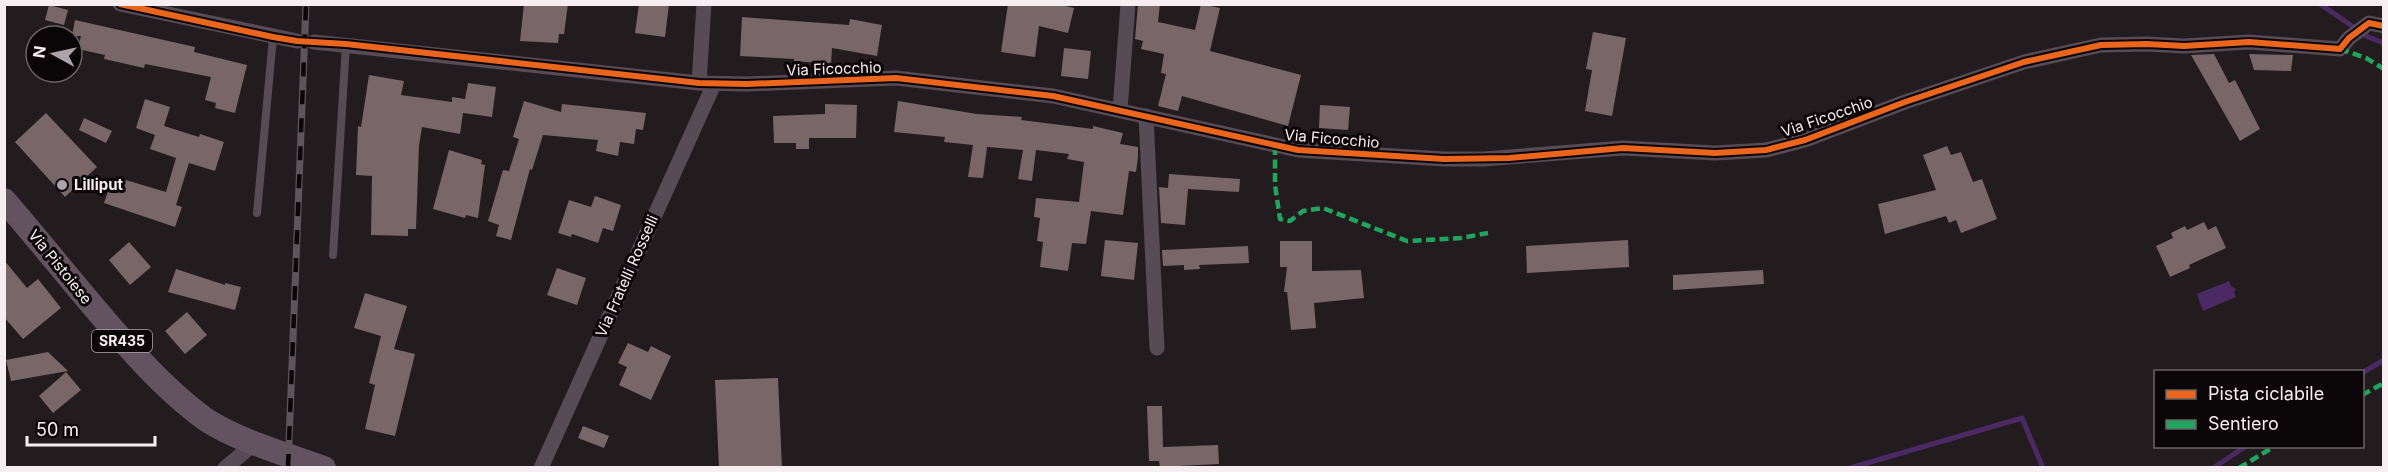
<svg xmlns="http://www.w3.org/2000/svg" width="2388" height="472" viewBox="0 0 2388 472" font-family="Inter,sans-serif">
<style>
.water{fill:#4b2a63}
.lines{fill:none;stroke-linecap:round;stroke-linejoin:round}
.stream{stroke:#4b2a63;stroke-width:5}
.building{fill:#796669}
.lane{stroke:#574b55;stroke-width:8}
.street{stroke:#574b55;stroke-width:15}
.primary{stroke:#635260;stroke-width:24}
.rail-casing{stroke:#5e555b;stroke-width:7}
.rail{stroke:#0a0608;stroke-width:4.5;stroke-dasharray:14;stroke-linecap:butt}
.quiet{stroke:#20a55d;stroke-width:4.5;stroke-dasharray:9 4.5;stroke-linecap:butt}
.cycleway-casing{stroke:#0a0608;stroke-width:10}
.cycleway{stroke:#eb651d;stroke-width:6}
.poi-dot{fill:#aca4a8;stroke:#0a0608;stroke-width:2}
.labels{text-anchor:middle;stroke-width:6;stroke-linejoin:round;paint-order:stroke}
.shield{fill:#0a0608;stroke:#b0a8ac;stroke-width:1.5}
.shield-label{font-size:14px;font-weight:bold;fill:#f7eef2}
.street-label{font-size:15px;fill:#f7eef2;stroke:#0a0608}
.poi-label{font-size:15px;font-weight:bold;fill:#f7eef2;stroke:#0a0608;text-anchor:start}
</style>
<rect width="100%" height="100%" fill="#221c1f"/>
<path class="water" d="M2229,281L2231,286L2236,289L2234,292L2236,297L2203,311L2197,294Z"/>
<g class="lines">
<g class="stream">
<path d="M2320,4L2368,37L2384,43"/>
<path d="M2362,373L2384,360"/>
<path d="M1850,468L2022,418L2043,468"/>
<path d="M2213,468L2246,446"/>
</g>
</g>
<g class="building">
<path d="M524,4H568L564,34H559L558,43L520,41Z"/>
<path d="M639,4H669L665,37L635,33Z"/>
<path d="M1008,4H1057L1074,8L1068,33L1039,26L1035,57L1001,52Z"/>
<path d="M1138,4H1160L1158,22L1195,30L1201,4L1220,8L1210,51L1301,75L1288,126L1182,96L1178,111L1158,106L1166,74L1161,73L1164,54L1141,49L1143,41L1135,39Z"/>
<path d="M49,5L68,10L64,25L45,20Z"/>
<path d="M742,17L849,25L850,19L882,25L877,56L832,48L831,64L794,61V59L740,56Z"/>
<path d="M75,20L195,47L194,52L247,65L235,113L215,108L216,103L205,100L211,77L145,64L144,68L104,59L105,55L78,49L81,36H72Z"/>
<path d="M1593,32L1626,38L1612,116L1585,111L1592,70L1586,69Z"/>
<path d="M1064,48L1091,51L1088,79L1061,76Z"/>
<path d="M2214,54L2229,83L2235,80L2260,129L2240,141L2191,55Z"/>
<path d="M2249,54L2293,55L2291,71L2254,70Z"/>
<path d="M369,75L404,81L401,95L452,102V97L465,99L468,83L496,87L492,117L463,113L460,134L422,127L419,145L416,229H408V236L371,235L372,176L356,175L358,126L361,127Z"/>
<path d="M145,99L170,107L164,126L199,137L200,134L224,142L215,171L189,163L176,205L182,207L175,227L104,203L111,183L116,188L119,178L166,192L176,158L150,149L155,135L136,128Z"/>
<path d="M524,101L561,112L562,104L646,113L643,130L636,129L634,144L620,142L618,156L596,151L598,140L543,135L532,170L530,169L511,240L496,236L499,225L488,221L503,170L509,171L519,139L513,137Z"/>
<path d="M898,101L977,114L1022,117L1021,120L1093,129V126L1123,133L1120,144L1138,147V157L1136,172L1129,171L1123,215L1091,211L1086,244L1072,243L1068,271L1040,267L1043,242L1037,241L1040,218L1034,217L1036,198L1079,202L1084,162L1067,159L1069,154L1036,150L1032,181L1018,179L1023,150L987,147L983,178L968,177L973,145L944,142L945,137L894,132Z"/>
<path d="M825,104L857,105L856,138H809V149H796V143H774L773,116L825,114Z"/>
<path d="M1320,105L1350,107L1348,130L1319,128Z"/>
<path d="M46,113L97,167L65,197L15,142Z"/>
<path d="M84,118L112,131L106,143L79,130Z"/>
<path d="M1947,146L1951,155L1961,152L1973,182L1982,179L1997,219L1961,233L1956,220L1949,223L1946,216L1885,234L1878,204L1936,190L1923,155Z"/>
<path d="M449,150L482,160L481,164L485,165L478,218L466,215L465,218L433,209Z"/>
<path d="M1169,174L1240,179L1239,192L1188,189L1185,225L1161,223L1159,187L1168,188Z"/>
<path d="M595,196L621,205L613,231L603,228L598,243L572,234L571,237L558,233L569,200L591,207Z"/>
<path d="M2204,222L2208,230L2216,226L2226,248L2189,265L2190,268L2170,277L2156,246L2173,238L2171,233L2185,226L2187,230Z"/>
<path d="M1105,240L1138,243L1134,280L1101,276Z"/>
<path d="M1628,240L1629,267L1527,273L1526,246Z"/>
<path d="M1280,241H1312V271L1361,270L1364,298L1314,303L1316,328L1291,330L1287,292H1284L1287,267H1280Z"/>
<path d="M129,242L151,267L130,285L109,260Z"/>
<path d="M1248,246L1249,263L1199,265L1200,269L1184,270V265L1163,266L1162,250Z"/>
<path d="M4,260L27,288L38,279L61,308L23,339L4,317Z"/>
<path d="M557,268L586,278L577,305L547,295Z"/>
<path d="M176,269L225,285V283L241,287L235,310L168,292Z"/>
<path d="M1763,270L1764,284L1673,290V275Z"/>
<path d="M365,293L407,306L394,349L415,354L395,436L365,429L375,385L369,383L381,336L354,328Z"/>
<path d="M187,312L207,335L185,354L165,331Z"/>
<path d="M628,343L648,352L651,346L671,356L651,400L619,385L627,367L618,363Z"/>
<path d="M48,352L68,371L11,381L6,360Z"/>
<path d="M66,372L81,390L53,413L39,396Z"/>
<path d="M778,378L782,468H719L715,380Z"/>
<path d="M1147,406H1162L1163,447L1218,445L1219,464L1160,467L1159,461H1149Z"/>
<path d="M583,426L609,436L604,448L578,438Z"/>
</g>
<g class="lines">
<g class="lane">
<path d="M257,213L273,37"/>
<path d="M333,255L346,45"/>
</g>
<g class="street">
<path d="M120,4L297,41"/>
<path d="M314,42L699,83L747,84L896,78L1053,96L1298,150L1444,159H1484L1623,148L1715,153L1766,150L1805,140L1905,102L2024,62L2101,45L2147,44L2184,46L2249,42L2340,49L2349,38L2369,23L2384,26"/>
<path d="M699,83L704,4"/>
<path d="M1120,110L1128,4"/>
<path d="M1146,116L1157,348"/>
<path d="M225,468L255,443"/>
<path d="M541,468L714,84"/>
</g>
<path class="primary" d="M4,200C52,255 95,312 144,364C163,384 183,403 205,419C236,440 288,455 324,468"/>
<g class="rail-casing">
<path id="rail" d="M288,468L306,4"/>
</g>
<use href="#rail" class="rail"/>
<g class="quiet">
<path d="M2340,49L2366,58L2384,69"/>
<path d="M1275,146V185L1280,219L1290,221L1303,211L1323,208L1407,241L1461,238L1488,233"/>
<path d="M2362,395L2384,383"/>
<path d="M2239,468L2275,446"/>
</g>
<g class="cycleway-casing">
<path id="cycleway" d="M120,4L273,37L297,41L346,44L699,83L747,84L896,78L1053,96L1298,150L1444,159L1509,158L1623,148L1715,153L1766,150L1805,140L1905,102L2024,62L2101,45L2147,44L2184,46L2249,42L2340,49L2349,38L2369,23L2384,26"/>
</g>
<use href="#cycleway" class="cycleway"/>
</g>
<circle class="poi-dot" cx="62" cy="185" r="6"/>
<g class="labels">
<rect class="shield" x="92" y="330" width="60" height="22" rx="4.5"/>
<g class="shield-label">
<text x="122" y="346">SR435</text>
</g>
<g class="street-label">
<text transform="translate(834 69) rotate(-2)" y="5">Via Ficocchio</text>
<text transform="translate(1827 117) rotate(-19)" y="5">Via Ficocchio</text>
<text transform="translate(1332 139) rotate(5)" y="5">Via Ficocchio</text>
<text transform="translate(60 267) rotate(51)" y="5">Via Pistoiese</text>
<text transform="translate(627 276) rotate(-66)" y="5">Via Fratelli Rosselli</text>
</g>
<g class="poi-label">
<text x="74" y="190">Lilliput</text>
</g>
</g>
<rect width="2388" height="472" fill="none" stroke="#f7eef2" stroke-width="12"/>
<rect x="2154" y="370" width="210" height="78" fill="#0a0608" stroke="#696366" stroke-width="1.5"/>
<rect x="2166" y="390" width="30" height="9" fill="#eb651d" stroke="#696366" stroke-width="1.5"/>
<text x="2208" y="400" font-size="18" fill="#f7eef2">Pista ciclabile</text>
<rect x="2166" y="420" width="30" height="9" fill="#20a55d" stroke="#696366" stroke-width="1.5"/>
<text x="2208" y="430" font-size="18" fill="#f7eef2">Sentiero</text>
<g transform="translate(54 54) rotate(278)"><circle r="28" fill="#0a0608" stroke="#696366" stroke-width="1.5"/>
<path d="M0-4.5L10 22L0 15L-10 22Z" fill="#aca4a8"/>
<text y="-9" font-size="16" font-weight="bold" text-anchor="middle" fill="#f7eef2">N</text>
</g>
<path d="M27 436v9h128v-9" fill="none" stroke="#f7eef2" stroke-width="3"/>
<text x="36" y="436" font-size="18" fill="#f7eef2" stroke="#0a0608" stroke-width="4.5" paint-order="stroke">50 m</text>
</svg>
